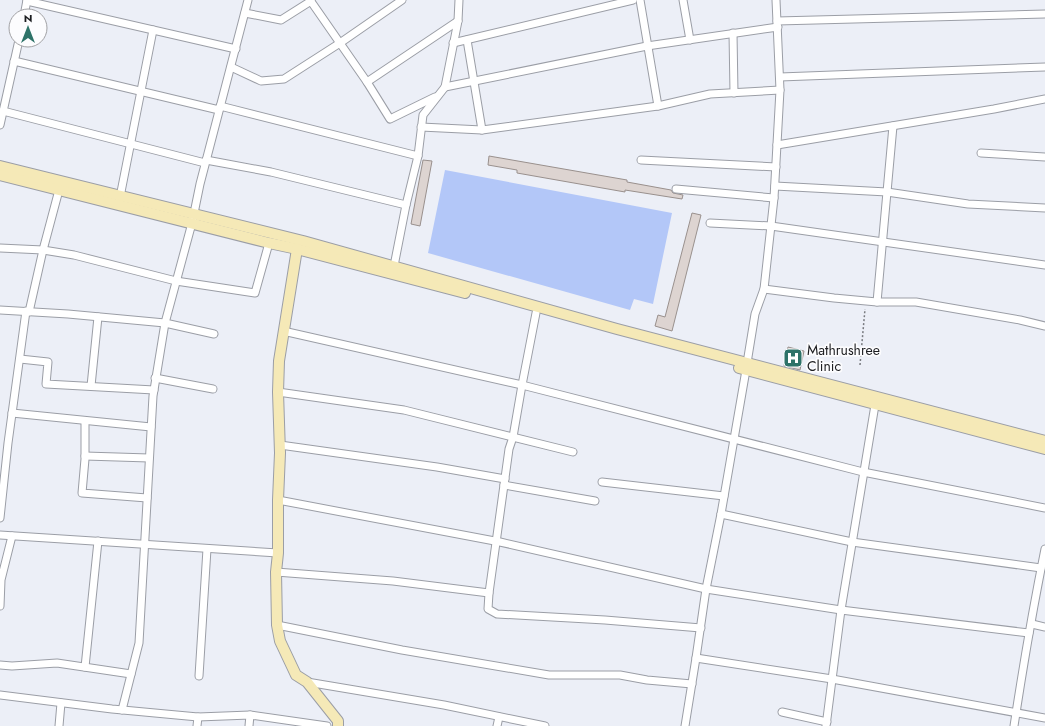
<svg xmlns="http://www.w3.org/2000/svg" width="1045" height="726" viewBox="0 0 1045 726" font-family="Jost,sans-serif">
<style>
.green{fill:#b3c7f8}
.building{fill:#ddd4d1;stroke:#99908d}
.lines{fill:none;stroke-linecap:round;stroke-linejoin:round}
.street-casing{stroke:#9b9ea6;stroke-width:9}
.secondary-casing{stroke:#9b9ea6;stroke-width:12}
.path{stroke:#797b80;stroke-width:1.5;stroke-dasharray:2 2;stroke-linecap:butt}
.street{stroke:#fff;stroke-width:7}
.secondary{stroke:#f5e9b7;stroke-width:10}
.labels{text-anchor:middle;stroke-width:3.5;stroke-linejoin:round;paint-order:stroke}
.poi-label{font-size:14px;fill:#1b1c1f;stroke:#fcfcfe;text-anchor:start}
</style>
<rect width="100%" height="100%" fill="#eceff7"/>
<path class="green" d="M445,170L672,213L653,304L634,299L630,310L428,253Z"/>
<g class="building">
<path d="M489,156L627,180V182L671,190L673,193L683,195L682,199L625,190V192L517,173V170L488,165Z"/>
<path d="M423,160L432,161L420,226L411,224Z"/>
<path d="M692,213L701,215L672,331L655,326L658,315L665,317Z"/>
<path d="M788,347L804,351L800,370L784,366Z"/>
</g>
<g class="lines">
<g class="street-casing">
<g id="street">
<path d="M310,0L367,82L390,119L435,97"/>
<path d="M640,0L658,106"/>
<path d="M683,0L690,40"/>
<path d="M27,1L236,49"/>
<path d="M245,13L281,20L311,1"/>
<path d="M24,16L27,0"/>
<path d="M777,21L1045,14"/>
<path d="M733,33L734,93"/>
<path d="M467,40L482,130"/>
<path d="M453,43L633,0"/>
<path d="M14,61L219,110"/>
<path d="M231,67L261,81L284,79L340,43L402,0"/>
<path d="M780,77L1045,67"/>
<path d="M367,82L458,21"/>
<path d="M445,87L647,46L778,27"/>
<path d="M220,106L418,156"/>
<path d="M3,111L205,163"/>
<path d="M0,125L19,40"/>
<path d="M421,127L482,130L658,106L710,94L780,90"/>
<path d="M777,145L994,109L1045,99"/>
<path d="M981,153L1045,157"/>
<path d="M206,160L271,172L406,205"/>
<path d="M641,160L776,167"/>
<path d="M775,186L887,192L968,204L1045,208"/>
<path d="M676,189L774,198"/>
<path d="M120,197L153,30"/>
<path d="M710,223L771,226L1045,265"/>
<path d="M0,248L43,250L74,255L176,281L255,293L269,243"/>
<path d="M394,266L406,205L418,156L423,115L445,87L458,21L459,0"/>
<path d="M764,289L834,298L877,302H916L1020,320L1045,326"/>
<path d="M877,302L893,126"/>
<path d="M0,310L68,314L165,323L214,334"/>
<path d="M29,312L43,250L59,190"/>
<path d="M536,313L522,385L513,437L509,449L489,593L488,609L497,614L605,620L701,628"/>
<path d="M283,331L522,385L863,472L1045,508"/>
<path d="M20,359L48,362L46,384L154,390"/>
<path d="M747,363L755,314L764,289L774,198L780,90L776,0"/>
<path d="M155,378L213,389"/>
<path d="M91,386L98,317"/>
<path d="M278,392L404,410L573,452"/>
<path d="M12,413L151,427"/>
<path d="M85,421V459L82,493L147,498"/>
<path d="M280,445L437,467L505,479"/>
<path d="M85,456L149,458"/>
<path d="M602,482L724,496"/>
<path d="M504,485L595,501"/>
<path d="M278,500L500,542L706,589L841,610L1029,633"/>
<path d="M721,514L852,542L1041,568"/>
<path d="M0,518L8,443L26,311"/>
<path d="M0,535L278,553"/>
<path d="M276,572L393,581L489,593"/>
<path d="M0,606L1,580L12,536"/>
<path d="M1032,624L1045,627"/>
<path d="M277,625L402,650L549,675H620L647,680L692,684"/>
<path d="M696,658L832,679L1045,718"/>
<path d="M0,665L12,666L57,663L131,674"/>
<path d="M85,667L98,541"/>
<path d="M199,676L207,549"/>
<path d="M307,682L444,705L545,726"/>
<path d="M0,695L112,709L198,717L250,715L327,726"/>
<path d="M122,710L139,643L153,396L165,323L192,223L200,184L248,0"/>
<path d="M782,712L827,722"/>
<path d="M59,726L61,703"/>
<path d="M197,726L198,717"/>
<path d="M249,726L250,715"/>
<path d="M497,726L499,717"/>
<path d="M685,726L696,658L706,589L721,514L746,370"/>
<path d="M826,726L841,610L875,405"/>
<path d="M1014,726C1023,667 1033,608 1045,549"/>
</g>
</g>
<g class="secondary-casing">
<g id="secondary">
<path d="M0,166L303,241L617,329L1045,441"/>
<path d="M0,175L269,243L297,249L465,293"/>
<path d="M297,249L279,361L278,392L280,453L278,500V553L276,572L277,625L280,641L296,675L307,682L338,721V726"/>
<path d="M739,368L1045,449"/>
</g>
</g>
<path class="path" d="M860,365L865,309"/>
<use href="#street" class="street"/>
<use href="#secondary" class="secondary"/>
</g>
<defs>
<g id="hospital-square" transform="scale(1)"><rect x="-9" y="-9" width="18" height="18" rx="4" fill="#2d7268" stroke="#fcfcfe"/><path d="M-5-5h3v3.5h4V-5h3V5h-3V1.5h-4V5h-3Z" fill="#fff"/></g>
</defs>
<g fill-rule="evenodd">
<use href="#hospital-square" x="793" y="358"/>
</g>
<g class="labels">
<g class="poi-label">
<text x="807" y="355">Mathrushree<tspan x="807" dy="16">Clinic</tspan></text>
</g>
</g>
<g transform="translate(28 28)"><circle r="19" fill="#fcfcfe" stroke="#a2a2a5"/>
<path d="M0-3L7 15L0 10L-7 15Z" fill="#2d7268"/>
<text y="-6" font-size="11" font-weight="bold" text-anchor="middle" fill="#1b1c1f">N</text>
</g>
</svg>
